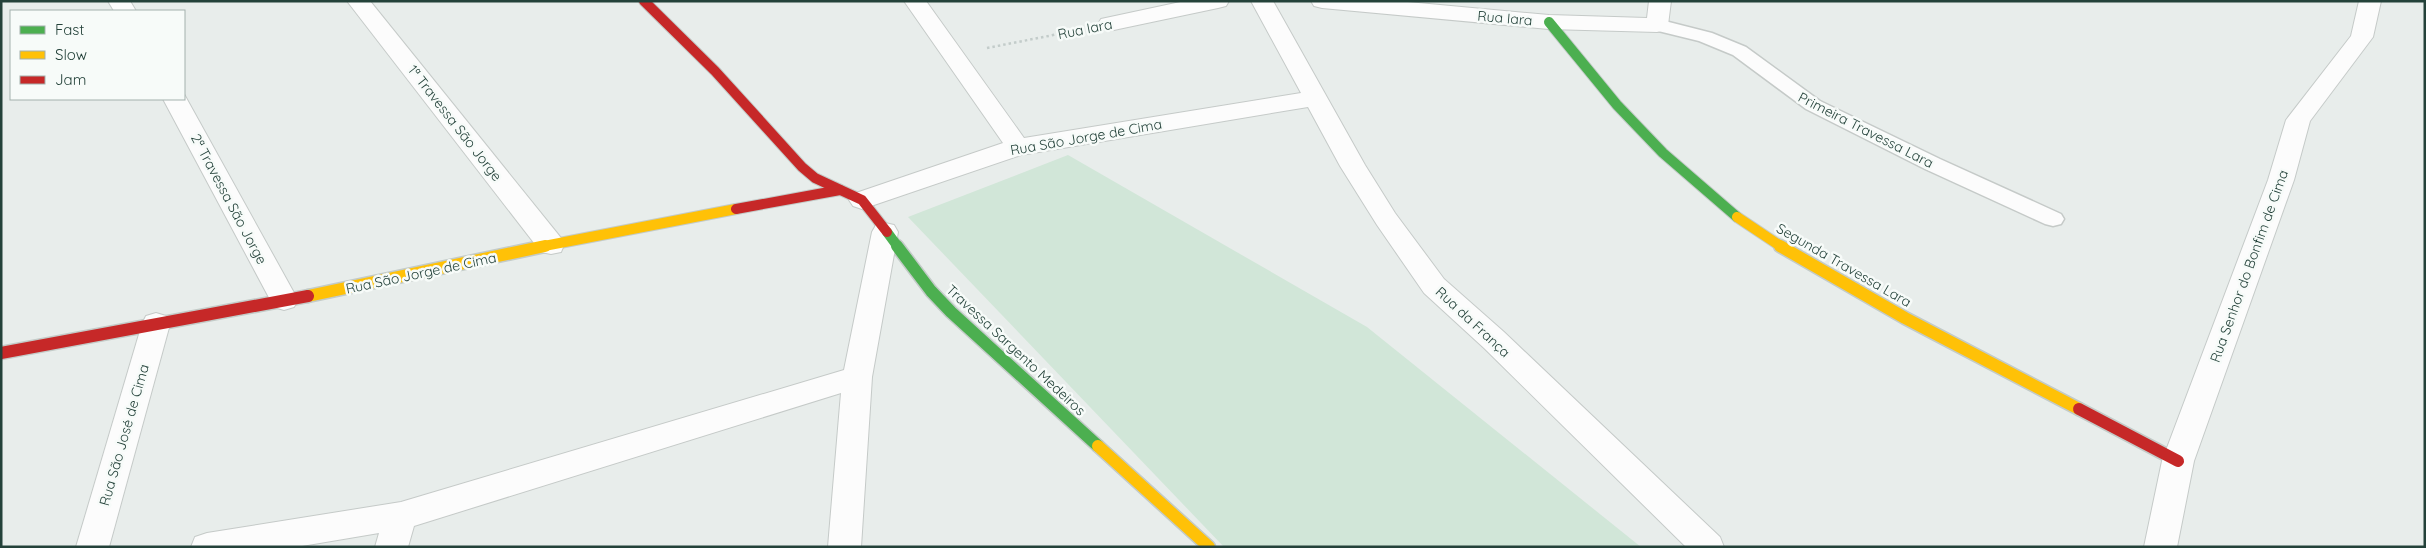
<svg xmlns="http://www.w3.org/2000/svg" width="2426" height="548" viewBox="0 0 2426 548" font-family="Quicksand,sans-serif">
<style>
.green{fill:#d1e6d8}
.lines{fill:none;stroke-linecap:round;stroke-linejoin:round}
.lane-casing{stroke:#c5cac8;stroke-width:3}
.street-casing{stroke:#c5cac8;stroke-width:2}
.fast-far1-casing{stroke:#c3cbc8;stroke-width:12}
.fast-casing{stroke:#c3cbc8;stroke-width:15}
.slow-far1-casing{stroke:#c3cbc8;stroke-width:12}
.slow-casing{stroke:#c3cbc8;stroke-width:15}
.jam-far1-casing{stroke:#c3cbc8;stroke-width:12}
.jam-casing{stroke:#c3cbc8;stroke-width:15}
.path{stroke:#c3ccca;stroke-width:2.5;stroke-dasharray:2.5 3;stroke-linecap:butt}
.lane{fill:#fcfcfc;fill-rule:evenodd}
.street{fill:#fcfcfc;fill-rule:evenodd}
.fast-far1{stroke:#4caf50;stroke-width:10}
.fast{stroke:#4caf50;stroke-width:12}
.slow-far1{stroke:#ffc107;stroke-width:10}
.slow{stroke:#ffc107;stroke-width:12}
.jam-far1{stroke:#c62828;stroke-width:10}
.jam{stroke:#c62828;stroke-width:12}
.labels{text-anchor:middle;stroke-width:5;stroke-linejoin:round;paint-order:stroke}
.street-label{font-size:14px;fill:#24423a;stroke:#f7fbf9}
</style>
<rect width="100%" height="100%" fill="#e8edeb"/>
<path class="green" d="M1068,155L1367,327L1641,547H1224L908,217Z"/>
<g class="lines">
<g class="lane-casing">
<path id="lane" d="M1657,19L1712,33L1746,47L1820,101L1940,159L2061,214L2064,219L2061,224L2053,226L2045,224L1925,169L1806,109L1733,55L1699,41L1650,29L1648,25L1650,21Z"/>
</g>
<g class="street-casing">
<g id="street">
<path d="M108,1H130L136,11H114Z"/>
<path d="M347,1H370L561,238L564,245L561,252L551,254L541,252Z"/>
<path d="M904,1H926L1024,138L1301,93L1251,1H1273L1365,165L1395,213L1444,279L1504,332L1720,537L1724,547H1686L1484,348L1424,293L1377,225L1340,166L1308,107L1021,155L871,206L862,209L853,206L849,200L853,194L1003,143Z"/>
<path d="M1185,1H1229L1226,6L1218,8L1109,31L1101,29L1098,24L1101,19Z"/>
<path d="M1311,1H1397L1549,15L1647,18L1649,1H1671L1668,25L1665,30L1657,32L1549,29L1322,8L1314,6Z"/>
<path d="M2359,1H2381L2373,37L2310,121L2294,180L2194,461L2177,547H2144L2162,461L2268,180L2286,120L2351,36Z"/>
<path d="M184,94L298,300L294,307L284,310L274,307L163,99H184Z"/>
<path d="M885,223L894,225L898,232L872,377L861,547H828L841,393L414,526L408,547H375L379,533L296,547H191L195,537L207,533L401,502L844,370L872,232L876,225Z"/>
<path d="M156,313L166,316L170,324L109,547H76L142,324L146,316Z"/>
</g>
</g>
<g class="fast-far1-casing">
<g id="fast-far1">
<path d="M1549,22L1617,105L1663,153L1737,217"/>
<path d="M887,232L898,247"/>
</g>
</g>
<g class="fast-casing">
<path id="fast" d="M897,246L931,291L951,312L1098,446"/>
</g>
<g class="slow-far1-casing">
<g id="slow-far1">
<path d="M1737,217L1782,247"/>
<path d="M539,247L736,209"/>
</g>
</g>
<g class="slow-casing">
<g id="slow">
<path d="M1780,246L1905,318L2079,409"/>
<path d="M308,296L545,246"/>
<path d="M1098,446L1209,547"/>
</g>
</g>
<g class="jam-far1-casing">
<g id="jam-far1">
<path d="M644,1L715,71L802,167L815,178L862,200L887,232"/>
<path d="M736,209L840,190"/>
</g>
</g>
<g class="jam-casing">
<g id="jam">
<path d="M1,353L308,296"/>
<path d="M2079,409L2178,461"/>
</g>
</g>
<path class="path" d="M987,48L1079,30"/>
<use href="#lane" class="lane"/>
<use href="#street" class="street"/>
<use href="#fast-far1" class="fast-far1"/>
<use href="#fast" class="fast"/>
<use href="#slow-far1" class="slow-far1"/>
<use href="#slow" class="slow"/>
<use href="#jam-far1" class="jam-far1"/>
<use href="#jam" class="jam"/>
</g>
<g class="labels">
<g class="street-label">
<text transform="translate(1505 18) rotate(5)" y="5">Rua Iara</text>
<text transform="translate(1085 29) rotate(-11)" y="5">Rua Iara</text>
<text transform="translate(455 123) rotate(52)" y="5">1ª Travessa São Jorge</text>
<text transform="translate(1866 130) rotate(27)" y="5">Primeira Travessa Lara</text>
<text transform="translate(1086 137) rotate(-10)" y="5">Rua São Jorge de Cima</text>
<text transform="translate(229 199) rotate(62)" y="5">2ª Travessa São Jorge</text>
<text transform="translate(1844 265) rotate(30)" y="5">Segunda Travessa Lara</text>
<text transform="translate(2249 266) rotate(-70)" y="5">Rua Senhor do Bonfim de Cima</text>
<text transform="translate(421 273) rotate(-12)" y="5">Rua São Jorge de Cima</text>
<text transform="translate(1473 322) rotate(43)" y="5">Rua da França</text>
<text transform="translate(1016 350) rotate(43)" y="5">Travessa Sargento Medeiros</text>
<text transform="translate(124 435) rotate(-74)" y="5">Rua São José de Cima</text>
</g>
</g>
<rect width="2426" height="548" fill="none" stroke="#24423a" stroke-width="5"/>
<rect x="10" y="10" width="175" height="90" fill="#f7fbf9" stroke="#a3b1ad"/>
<rect x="20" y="26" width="25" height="8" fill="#4caf50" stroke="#a3b1ad"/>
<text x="55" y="35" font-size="15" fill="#24423a">Fast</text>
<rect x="20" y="51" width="25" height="8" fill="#ffc107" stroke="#a3b1ad"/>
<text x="55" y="60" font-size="15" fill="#24423a">Slow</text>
<rect x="20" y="76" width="25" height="8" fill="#c62828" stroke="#a3b1ad"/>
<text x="55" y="85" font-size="15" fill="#24423a">Jam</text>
</svg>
